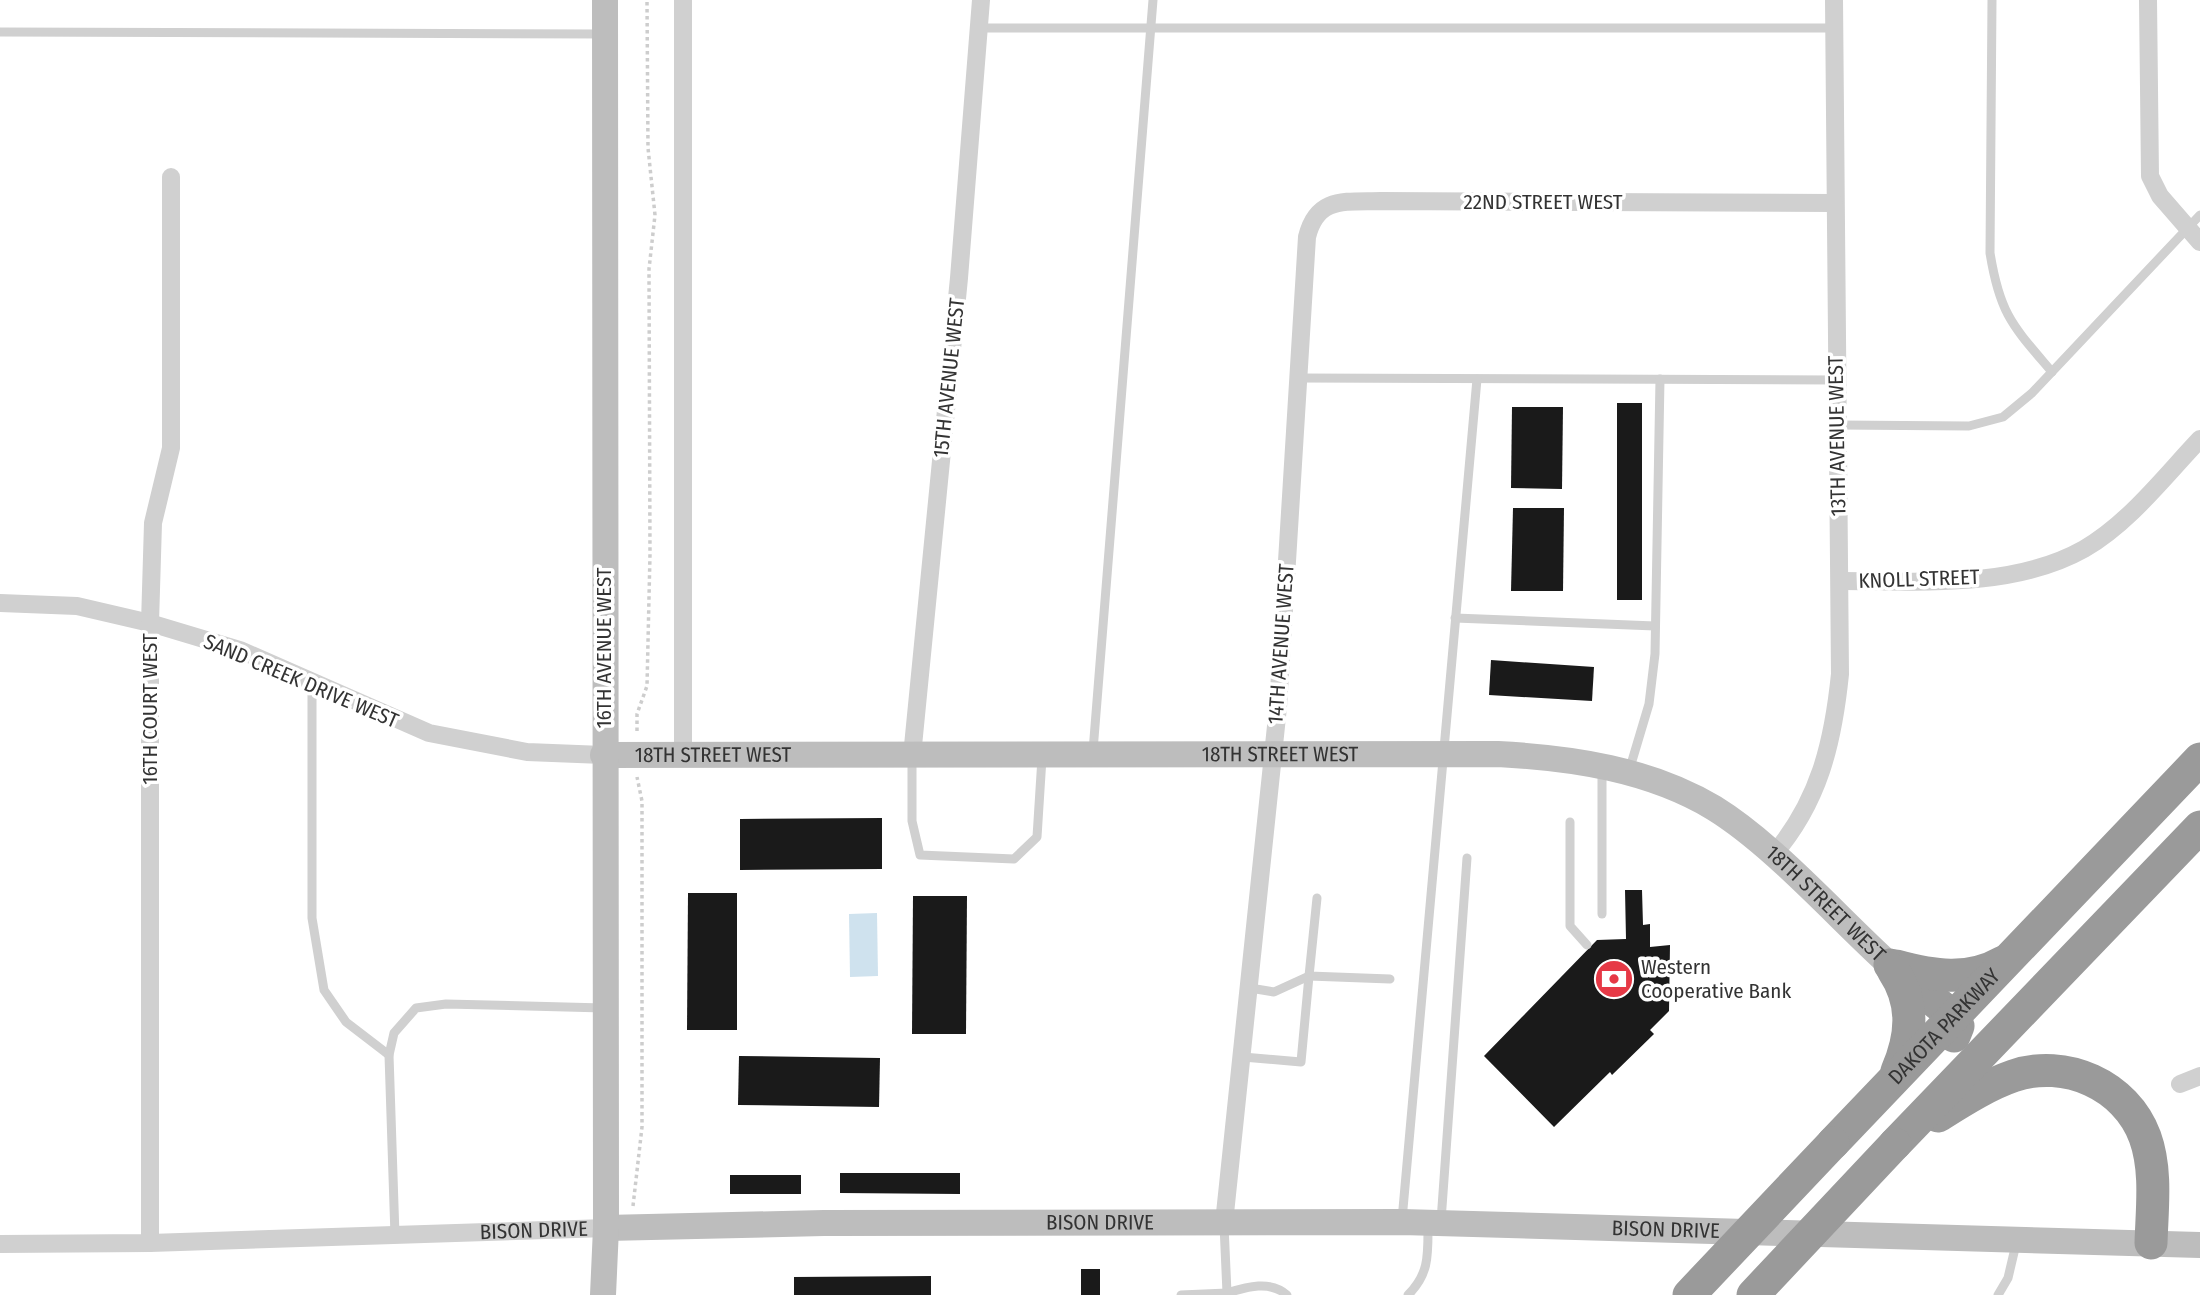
<svg xmlns="http://www.w3.org/2000/svg" width="2200" height="1295" viewBox="0 0 2200 1295" font-family="'Fira Sans Condensed',sans-serif">
<style>
.water{fill:#cfe2ee}
.building{fill:#1a1a1a}
.lines{fill:none;stroke-linecap:round;stroke-linejoin:round}
.path{stroke:#cdcdcd;stroke-width:3.5;stroke-dasharray:3.5 3.5;stroke-linecap:butt}
.lane{stroke:#d0d0d0;stroke-width:9}
.street{stroke:#d0d0d0;stroke-width:18}
.secondary{stroke:#bdbdbd;stroke-width:26}
.highway{stroke:#9a9a9a;stroke-width:33}
.highway-bridge{stroke:#9a9a9a;stroke-width:33}
.labels{text-anchor:middle;stroke-width:7;stroke-linejoin:round;paint-order:stroke}
.street-label{font-size:21px;fill:#333;stroke:#fff}
.poi-label{font-size:21px;fill:#333;stroke:#fff;text-anchor:start}
</style>
<rect width="100%" height="100%" fill="#fff"/>
<path class="water" d="M877,913L878,976L850,977L849,914Z"/>
<g class="building">
<rect x="1617" y="403" width="25" height="197"/>
<path d="M1512,407H1563L1562,489L1511,488Z"/>
<path d="M1513,508H1564L1563,591H1511Z"/>
<path d="M1491,660L1594,667L1592,701L1489,695Z"/>
<path d="M882,818V869L740,870V819Z"/>
<path d="M1625,890H1642L1643,925L1650,924V947L1670,945L1669,1011L1650,1030L1654,1034L1612,1075L1610,1072L1554,1127L1484,1056L1597,940L1626,939Z"/>
<path d="M688,893H737V1030H687Z"/>
<path d="M913,896H967L966,1034H912Z"/>
<path d="M739,1056L880,1058L879,1107L738,1105Z"/>
<path d="M840,1173H960V1194L840,1193Z"/>
<rect x="730" y="1175" width="71" height="19"/>
<rect x="1081" y="1269" width="19" height="26"/>
<path d="M931,1276V1295H794V1277Z"/>
</g>
<g class="lines">
<g class="path">
<path d="M637,731V714L647,686L650,554L649,269L655,215L648,148L647,0"/>
<path d="M633,1206L642,1127V801L637,777"/>
</g>
<g class="lane">
<path d="M1992,0L1990,253C2000,315 2013,326 2052,372"/>
<path d="M978,28H1834"/>
<path d="M0,32L604,34"/>
<path d="M1298,378L1835,380"/>
<path d="M1838,425L1969,426L2003,417L2032,393L2200,215"/>
<path d="M1455,618L1655,626"/>
<path d="M312,684V918L324,990L346,1022L389,1055"/>
<path d="M1093,751L1153,0"/>
<path d="M912,757V821L920,855L1014,859L1037,837L1042,758"/>
<path d="M1602,768V914"/>
<path d="M1629,771L1649,704L1655,654L1660,379"/>
<path d="M1570,822V926L1587,945"/>
<path d="M1317,898L1309,976L1390,979"/>
<path d="M1243,1057L1301,1062L1309,976L1274,992L1250,988"/>
<path d="M1402,1220L1477,379"/>
<path d="M1441,1221L1467,858"/>
<path d="M1224,1225L1227,1293C1247,1287 1270,1280 1287,1295"/>
<path d="M395,1236L389,1055L394,1033L416,1008L446,1004L604,1008"/>
<path d="M1181,1295L1227,1293"/>
<path d="M1408,1295C1429,1274 1428,1256 1428,1227"/>
<path d="M1998,1295L2008,1278L2016,1244"/>
</g>
<g class="street">
<path d="M683,0V756"/>
<path d="M2148,0L2150,176L2160,196L2200,242"/>
<path d="M1841,581C1919,581 2013,589 2084,549C2129,523 2164,477 2200,439"/>
<path d="M0,603L77,606L150,623L240,650L429,733L527,752L603,755"/>
<path d="M912,756L959,278L981,0"/>
<path d="M1773,855C1819,802 1833,743 1840,674L1834,0"/>
<path d="M2180,1084L2200,1076"/>
<path d="M1224,1223L1278,707L1307,237C1317,196 1345,202 1381,201L1834,203"/>
<path d="M150,1243V623L153,523L171,448V177"/>
<path id="s1" d="M0,1244L150,1243L606,1228"/>
</g>
<g class="secondary">
<path id="s2" d="M603,755L1498,754C1572,758 1649,769 1714,808C1774,845 1837,917 1890,965"/>
<path id="s3" d="M606,1228L824,1223L1402,1222L2200,1245"/>
<path d="M603,1295L606,1228L605,0"/>
</g>
<g class="highway">
<path d="M1890,965L1954,1017L1958,1026L1954,1036"/>
<path d="M1896,966C1933,976 1968,982 2003,962"/>
<path d="M1893,970C1915,1003 1912,1036 1897,1071"/>
<path d="M1938,1116C1962,1101 1987,1085 2013,1076C2065,1058 2126,1085 2145,1137C2157,1170 2152,1209 2151,1243"/>
<path id="s4" d="M1833,1143L2200,759"/>
<path d="M1895,1144L2200,827"/>
</g>
<g class="highway-bridge">
<path d="M1689,1295L1833,1143"/>
<path d="M1753,1295L1895,1144"/>
</g>
</g>
<defs>
<g id="bank-disc" transform="scale(2.0125)"><circle r="9.5" fill="#e63946" stroke="#fff"/><path d="M-6-4H6V4H-6ZM0-2.3a2.3 2.3 0 1 0 0 4.6a2.3 2.3 0 1 0 0-4.6Z" fill="#fff"/></g>
</defs>
<g fill-rule="evenodd">
<use href="#bank-disc" x="1614" y="979"/>
</g>
<g class="labels">
<g class="street-label">
<text x="1543" y="209">22ND STREET WEST</text>
<text transform="translate(949 378) rotate(-84)" y="7">15TH AVENUE WEST</text>
<text transform="translate(1837 436) rotate(-91)" y="7">13TH AVENUE WEST</text>
<text transform="translate(1919 579) rotate(-2)" y="7">KNOLL STREET</text>
<text transform="translate(1281 644) rotate(-86)" y="7">14TH AVENUE WEST</text>
<text transform="translate(604 648) rotate(-90)" y="7">16TH AVENUE WEST</text>
<text transform="translate(301 681) rotate(23)" y="7">SAND CREEK DRIVE WEST</text>
<text transform="translate(150 709) rotate(-90)" y="7">16TH COURT WEST</text>
<text dy="7" stroke="none"><textPath href="#s2" startOffset="110">18TH STREET WEST</textPath></text>
<text dy="7" stroke="none"><textPath href="#s2" startOffset="677">18TH STREET WEST</textPath></text>
<text dy="7" stroke="none"><textPath href="#s2" startOffset="1267">18TH STREET WEST</textPath></text>
<text dy="7" stroke="none"><textPath href="#s4" startOffset="161">DAKOTA PARKWAY</textPath></text>
<text dy="7" stroke="none"><textPath href="#s3" startOffset="494">BISON DRIVE</textPath></text>
<text dy="7" stroke="none"><textPath href="#s3" startOffset="1060">BISON DRIVE</textPath></text>
<text dy="7" stroke="none"><textPath href="#s1" startOffset="534">BISON DRIVE</textPath></text>
</g>
<g class="poi-label">
<text x="1641" y="974">Western<tspan x="1641" dy="24">Cooperative Bank</tspan></text>
</g>
</g>
</svg>
